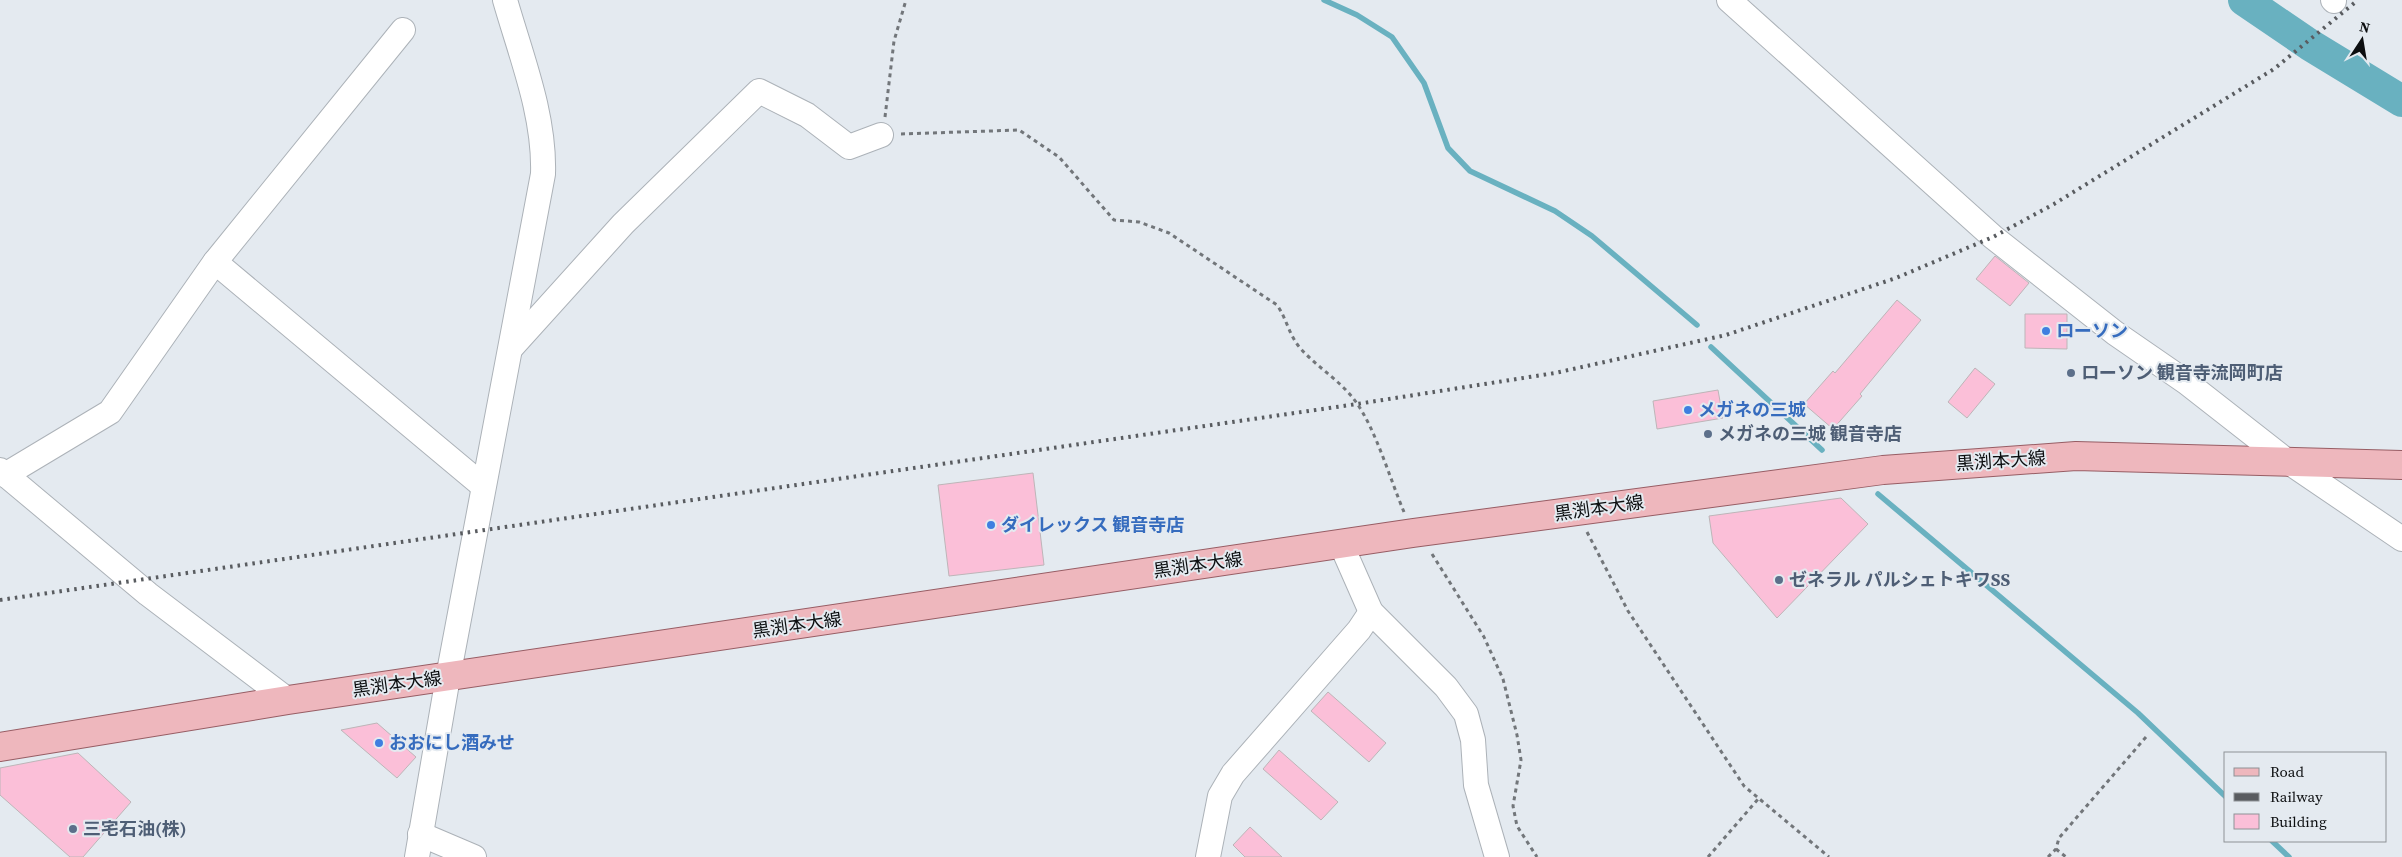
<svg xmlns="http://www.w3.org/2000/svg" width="2402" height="857" viewBox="0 0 2402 857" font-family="'Source Serif 4','Noto Sans JP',serif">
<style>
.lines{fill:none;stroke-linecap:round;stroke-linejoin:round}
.stream{stroke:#69b1c0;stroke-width:5.5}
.river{stroke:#69b1c0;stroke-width:32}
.building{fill:#fbbfd8;stroke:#bdb5b8}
.minor-casing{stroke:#acb2b8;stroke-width:26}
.major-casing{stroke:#975d64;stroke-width:30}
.path{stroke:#72767a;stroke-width:3;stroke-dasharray:4 4;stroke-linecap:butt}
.minor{stroke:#fff;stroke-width:24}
.major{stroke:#eeb7bd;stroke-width:28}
.rail{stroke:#595c60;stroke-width:4;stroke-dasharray:2.5 5;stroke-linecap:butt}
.shop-dot{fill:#3f7fe0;stroke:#e4eaf0;stroke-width:2}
.service-dot{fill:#5c6f8a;stroke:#e4eaf0;stroke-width:2}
.labels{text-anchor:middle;stroke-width:4;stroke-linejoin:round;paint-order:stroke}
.shop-label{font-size:18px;font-weight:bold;fill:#366cbe;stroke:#e4eaf0;text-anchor:start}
.service-label{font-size:18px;font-weight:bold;fill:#4e5e75;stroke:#e4eaf0;text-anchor:start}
.street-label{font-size:18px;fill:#0c0e10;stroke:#e4eaf0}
</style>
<rect width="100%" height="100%" fill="#e4eaf0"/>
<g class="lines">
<g class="stream">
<path d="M1324,0L1357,15L1392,37L1424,83L1448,148L1470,171L1555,211L1592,236L1697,325"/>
<path d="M1711,347L1822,450"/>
<path d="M1878,494L2138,713L2226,797"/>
<path d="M2272,841L2289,857"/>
</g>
<path class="river" d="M2244,0L2310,45L2402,101"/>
</g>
<g class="building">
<path d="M1995,256L2029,283L2010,306L1976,279Z"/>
<path d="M1897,300L1921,320L1860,394L1862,396L1833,429L1804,404L1833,371L1835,373Z"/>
<path d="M2025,314H2067V349L2025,348Z"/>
<path d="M1975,368L1995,384L1967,418L1948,402Z"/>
<path d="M1718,390L1723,418L1657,429L1653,401Z"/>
<path d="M1033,473L1044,565L949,576L938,485Z"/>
<path d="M1841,498L1868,524L1777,618L1713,543L1709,516Z"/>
<path d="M1328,692L1386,743L1369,762L1311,711Z"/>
<path d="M377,723L416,757L397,778L341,730Z"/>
<path d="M1279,750L1338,802L1321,820L1263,769Z"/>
<path d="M78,753L131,802L83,857H70L0,795V768Z"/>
<path d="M1250,827L1282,857H1245L1233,845Z"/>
</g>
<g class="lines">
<g class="minor-casing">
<g id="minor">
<path d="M1729,0L1993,237L2115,333L2186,382L2287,461L2402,539"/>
<path d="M2333,0L2334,1"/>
<path d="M215,262L483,486"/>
<path d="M511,348L623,224L759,91L807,115L849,147L881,135"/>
<path d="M0,470L148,594L288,700"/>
<path d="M5,475L110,412L215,262L403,30"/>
<path d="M1341,544L1371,612L1446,687L1466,714L1473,740L1476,785L1497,857"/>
<path d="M420,834L474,857"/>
<path d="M417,857L448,677L543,174C545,115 521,56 505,0"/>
<path d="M1208,857L1220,796L1233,774L1359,630L1371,612"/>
</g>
</g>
<g class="major-casing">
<path id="major" d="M0,747L288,700L1413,533L1883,470L2076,456L2402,465"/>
</g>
<g class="path">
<path d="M885,117L894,41L906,0"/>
<path d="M901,134L1019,130L1059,157L1114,220L1139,222L1169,233L1277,305C1287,319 1289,336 1301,349C1318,368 1341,381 1356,402C1376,430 1390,479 1404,512"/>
<path d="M1587,532L1628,611L1744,786L1829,857"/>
<path d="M1432,554L1484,637L1503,679L1517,735L1521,760L1513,806L1517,826L1537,857"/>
<path d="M2056,849L2066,857"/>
<path d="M1708,857L1759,798"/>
<path d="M2048,857L2056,849L2059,838L2146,737"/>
</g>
<use href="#minor" class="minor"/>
<use href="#major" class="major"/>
<path class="rail" d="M0,600L1357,404L1555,373L1726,335L1896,278L1993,237L2054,204L2274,69L2358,0"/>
</g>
<g class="shop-dot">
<circle cx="2046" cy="331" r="5"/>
<circle cx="1688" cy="410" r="5"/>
<circle cx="991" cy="525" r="5"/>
<circle cx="379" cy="743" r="5"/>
</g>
<g class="service-dot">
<circle cx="2071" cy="373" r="5"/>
<circle cx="1708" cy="434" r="5"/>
<circle cx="1779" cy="580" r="5"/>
<circle cx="73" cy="829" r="5"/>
</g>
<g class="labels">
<g class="shop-label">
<text x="2056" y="337">ローソン</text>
<text x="1698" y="416">メガネの三城</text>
<text x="1001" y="531">ダイレックス 観音寺店</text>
<text x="389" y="749">おおにし酒みせ</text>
</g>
<g class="service-label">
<text x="2081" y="379">ローソン 観音寺流岡町店</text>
<text x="1718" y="440">メガネの三城 観音寺店</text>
<text x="1789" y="586">ゼネラル パルシェトキワSS</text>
<text x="83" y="835">三宅石油(株)</text>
</g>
<g class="street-label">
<text transform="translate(2001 461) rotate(-4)" y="6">黒渕本大線</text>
<text transform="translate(1599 508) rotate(-8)" y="6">黒渕本大線</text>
<text transform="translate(1198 565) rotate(-8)" y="6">黒渕本大線</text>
<text transform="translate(797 625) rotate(-8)" y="6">黒渕本大線</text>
<text transform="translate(397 684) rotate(-8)" y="6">黒渕本大線</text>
</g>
</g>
<rect x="2224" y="752" width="162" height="90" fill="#e4eaf0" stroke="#8e9296"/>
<rect x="2234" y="768" width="25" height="8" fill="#eeb7bd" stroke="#8e9296"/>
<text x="2270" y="777" font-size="15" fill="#0c0e10">Road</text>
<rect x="2234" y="793" width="25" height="8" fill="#595c60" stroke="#8e9296"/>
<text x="2270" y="802" font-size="15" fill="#0c0e10">Railway</text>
<rect x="2234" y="814" width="25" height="15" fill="#fbbfd8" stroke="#8e9296"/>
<text x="2270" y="827" font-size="15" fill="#0c0e10">Building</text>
<g transform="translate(2362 40) rotate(12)" stroke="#e4eaf0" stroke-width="4" paint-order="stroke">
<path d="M0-4L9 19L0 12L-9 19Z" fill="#0c0e10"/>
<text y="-8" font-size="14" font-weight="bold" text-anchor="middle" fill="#0c0e10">N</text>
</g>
</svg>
